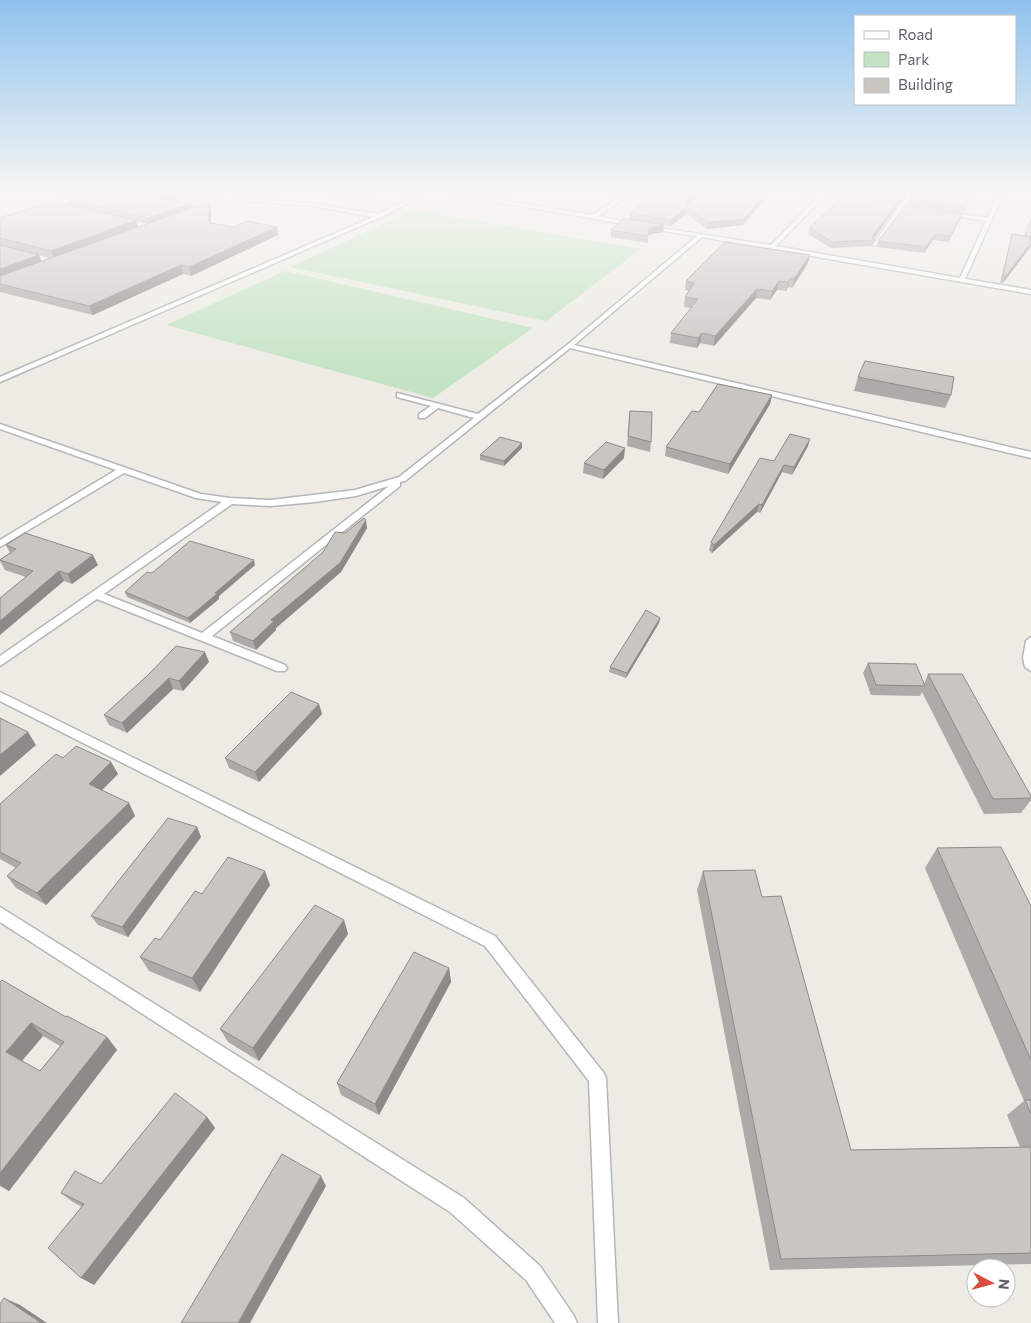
<svg xmlns="http://www.w3.org/2000/svg" width="1031" height="1323" viewBox="0 0 1031 1323" font-family="Commissioner,sans-serif">
<style>
.green{fill:#c3e3c3}
.lines{fill:none;stroke-linecap:round;stroke-linejoin:round}
.lane-casing{stroke:#b5b6ba;stroke-width:3}
.secondary-casing{stroke:#b3b6bb;stroke-width:2}
.lane{fill:#fff;fill-rule:evenodd}
.secondary{fill:#fff;fill-rule:evenodd}
.wall{fill:#adaaa7;fill-rule:evenodd}
.shaded-wall{fill:#8d8b88}
.building{fill:#c9c6c2;stroke:#8d8b88;fill-rule:evenodd}
</style>
<rect width="100%" height="100%" fill="#edebe4"/>
<g class="green">
<path d="M413,210L641,249L546,321L291,267Z"/>
<path d="M285,271L533,328L433,398L166,325Z"/>
</g>
<g class="lines">
<g class="lane-casing">
<g id="lane">
<path d="M425,192H430L381,217L0,382V377L373,217L308,205L162,196L160,194L308,203L378,214Z"/>
<path d="M442,192H452L592,215L629,192H634L598,216L638,224L635,226Z"/>
<path d="M794,192L821,194L826,192L827,193L826,195L856,201L854,202L823,198L776,246L960,278L986,221L943,214L946,212L987,218L1000,192H1004L965,279L1031,290V294L702,237L574,345L1031,452V458L570,348L405,481L400,482V486L212,636L285,665L287,668L285,671H277L97,599L0,666V656L222,502L196,498L124,473L0,547V540L116,470L0,429V424L201,494L230,498L271,500L355,490L399,477L474,418L438,408L425,418H419V414L431,406L397,397V393L478,414L567,345L697,236L650,229L648,226L771,245L818,197ZM389,486L202,633L104,594L232,504L271,506L315,502L356,496Z"/>
<path d="M911,192H915L905,207L920,209V211L903,209L877,245H873L898,209L880,206V204L900,206Z"/>
<path d="M1031,637V671L1025,667L1023,658L1026,641Z"/>
<path d="M0,692L495,936L603,1072L606,1078L618,1323H598L589,1081L485,946L0,701Z"/>
<path d="M0,907L464,1198L540,1266L574,1316L577,1323H555L526,1280L450,1212L0,922Z"/>
</g>
</g>
<g class="secondary-casing">
<path id="secondary" d="M0,192H13L11,194L0,197Z"/>
</g>
<use href="#lane" class="lane"/>
<use href="#secondary" class="secondary"/>
</g>
<g class="wall">
<path d="M48,192H193L187,194L175,193L176,198L172,200L191,203L192,208L209,203L211,211V223L234,227H277L278,235L191,276L183,274L93,315L0,292V218L69,205L67,199L72,198L48,193ZM136,221L148,224L138,227ZM39,255L50,258L41,261Z"/>
<path d="M323,192H378L361,200L324,194Z"/>
<path d="M634,192H707L688,205H693L710,192H771L743,225L707,229L686,214L671,226L664,225L663,232L648,235V243L611,237V230L630,219L631,213L650,196L634,194Z"/>
<path d="M850,192H909L899,204H897L896,209L874,239L872,246L831,248L808,234L810,227L849,196Z"/>
<path d="M915,192H975L973,199L968,198L966,207L963,213L908,205L910,198Z"/>
<path d="M962,214L960,219L948,242L933,240L924,253L877,247L878,241Z"/>
<path d="M1031,218V246L1003,283H1000L1010,242L1012,234L1024,236Z"/>
<path d="M808,263L792,288L788,287L786,291L777,290L770,300L756,298L714,346L700,343L697,348L670,343L671,333L691,308L684,307L685,297L689,291L685,290L686,281Z"/>
<path d="M858,377L951,395L945,408L854,391Z"/>
<path d="M772,395L770,404L728,474L665,456L666,447L699,412Z"/>
<path d="M630,411L651,442L650,452L627,446Z"/>
<path d="M522,443V448L504,466L480,460V455Z"/>
<path d="M808,446L792,475L782,472L760,513L757,512L712,553L709,550L711,542L774,461Z"/>
<path d="M624,458L603,479L583,473L584,463Z"/>
<path d="M367,528L341,572L276,628V630L256,650L233,641L230,632L345,533Z"/>
<path d="M6,545L98,565L72,584L64,581L26,577L5,570L0,561V559L10,553Z"/>
<path d="M255,565L219,596V599L190,623L127,597L125,592L152,573Z"/>
<path d="M660,618L659,623L626,678L609,672L610,667Z"/>
<path d="M209,662L183,691L173,689L127,733L109,725L104,715L148,675Z"/>
<path d="M868,663L924,684L928,674L1031,796V800L1021,813L984,814L922,692L920,696L871,695L863,673Z"/>
<path d="M319,704L322,714L259,782L229,768L225,758Z"/>
<path d="M63,758L111,762L118,774L102,790L129,803L135,816L46,905L16,888L7,876L16,868L0,859V804Z"/>
<path d="M197,827L201,837L128,937L98,925L91,916Z"/>
<path d="M937,848L1031,906V1264L770,1270L697,890L703,871L762,897L851,1150L1020,1147L1007,1115L1024,1101L925,868Z"/>
<path d="M270,885L200,992L149,971L140,957L160,940L202,894Z"/>
<path d="M344,920L348,934L259,1061L228,1042L220,1029Z"/>
<path d="M449,968L451,982L379,1115L341,1095L337,1083Z"/>
<path d="M0,982L66,1017L107,1037L117,1050L9,1191L0,1186ZM43,1036L60,1046L40,1071L22,1061Z"/>
<path d="M207,1117L215,1128L94,1285L82,1207L73,1202L61,1193L101,1184Z"/>
</g>
<g class="shaded-wall">
<path d="M71,192H98L73,198Z"/>
<path d="M175,192L176,198L160,204L158,198Z"/>
<path d="M364,192H378L361,200V194Z"/>
<path d="M699,192H707L686,206L687,200Z"/>
<path d="M767,192H771L743,225L707,229L708,222Z"/>
<path d="M906,192H909L899,204L901,197Z"/>
<path d="M191,203L193,209L150,224L148,218Z"/>
<path d="M209,203L211,211V231L209,223Z"/>
<path d="M897,203L896,209L873,240L872,236Z"/>
<path d="M686,208V214L671,226V220Z"/>
<path d="M962,214L960,219L948,242L950,236Z"/>
<path d="M136,220L138,228L54,259L51,251Z"/>
<path d="M664,225L663,232L648,235L649,228Z"/>
<path d="M277,227L278,235L191,276L189,267Z"/>
<path d="M935,234L933,240L924,253L926,247Z"/>
<path d="M1031,243V246L1003,283L1006,276Z"/>
<path d="M39,255L42,263L0,279V269Z"/>
<path d="M810,255L808,263L792,288L794,279Z"/>
<path d="M181,265L183,274L93,315L89,306Z"/>
<path d="M790,278L788,287L786,291L788,282Z"/>
<path d="M779,281L777,290L770,300L772,291Z"/>
<path d="M757,289L756,298L714,346L715,336Z"/>
<path d="M702,333L700,343L697,348L698,338Z"/>
<path d="M772,395L770,404L728,474L730,464Z"/>
<path d="M810,439L808,446L792,475L794,467Z"/>
<path d="M522,443V448L504,466V461Z"/>
<path d="M625,448L624,458L603,479L604,470Z"/>
<path d="M784,465L782,472L760,513L762,505Z"/>
<path d="M759,504L757,512L712,553L714,545Z"/>
<path d="M366,520L367,528L341,572L276,628V630L256,650L253,641L271,620Z"/>
<path d="M93,555L98,565L72,584L68,574Z"/>
<path d="M254,560L255,565L219,596V599L190,623L188,618L215,593Z"/>
<path d="M59,571L64,581L0,635V621Z"/>
<path d="M660,618L659,623L626,678L627,673Z"/>
<path d="M205,652L209,662L183,691L179,681Z"/>
<path d="M169,678L173,689L127,733L122,723Z"/>
<path d="M319,704L322,714L259,782L255,772Z"/>
<path d="M28,732L36,745L0,776V755Z"/>
<path d="M111,762L118,774L96,796L89,784Z"/>
<path d="M129,803L135,816L46,905L37,893Z"/>
<path d="M197,827L201,837L128,937L122,927Z"/>
<path d="M265,871L270,885L200,992L192,978Z"/>
<path d="M344,920L348,934L259,1061L253,1048Z"/>
<path d="M449,968L451,982L379,1115L375,1104Z"/>
<path d="M31,1023L43,1036L19,1064L6,1052Z"/>
<path d="M107,1037L117,1050L9,1191L0,1185V1173Z"/>
<path d="M207,1117L215,1128L94,1285L81,1278Z"/>
<path d="M321,1176L326,1186L250,1323H238Z"/>
<path d="M4,1298L20,1305L47,1323H39Z"/>
</g>
<g class="building">
<path d="M91,192H175L158,198L191,203L148,218L67,199Z"/>
<path d="M350,192H364L361,194Z"/>
<path d="M654,192H699L687,200L686,205H693L710,192H767L744,219L708,222L686,208L671,220L631,213Z"/>
<path d="M863,192H906L901,197Z"/>
<path d="M915,192H968L969,200L966,206L910,198Z"/>
<path d="M844,196L897,203L872,236L874,240L832,242L810,227Z"/>
<path d="M54,201L136,220L51,251L0,238V218Z"/>
<path d="M206,203H209V223L234,227L247,221L277,227L189,267L181,265L89,306L0,284V276Z"/>
<path d="M905,206L962,214L950,236L935,234L926,247L878,241Z"/>
<path d="M624,218L664,225L649,228L648,236L611,230Z"/>
<path d="M1031,219V237L1025,236Z"/>
<path d="M1012,234L1031,237V243L1006,276L1003,275Z"/>
<path d="M725,242L810,255L794,279L790,278L788,282L779,281L772,291L757,289L715,336L702,333L698,338L671,333L698,299L685,297L694,283L686,281Z"/>
<path d="M0,245L39,255L0,269Z"/>
<path d="M865,361L954,377L951,395L858,377Z"/>
<path d="M718,384L772,395L730,464L666,447L692,411L699,412Z"/>
<path d="M630,411L652,412L651,442L628,436Z"/>
<path d="M790,434L810,439L794,467L784,465L762,505L759,504L714,545L711,542L760,458L774,461Z"/>
<path d="M500,437L522,443L504,461L480,455Z"/>
<path d="M606,442L625,448L604,470L584,463Z"/>
<path d="M364,518L366,520L340,563L271,620L274,621L253,641L230,632L323,552L335,532L345,533Z"/>
<path d="M25,533L93,555L68,574L59,571L0,621V598L33,571L0,560L16,549L6,545Z"/>
<path d="M190,541L254,560L215,593H218L188,618L125,592L147,572L152,573Z"/>
<path d="M646,610L660,618L627,673L610,667Z"/>
<path d="M176,646L205,652L179,681L169,678L122,723L104,715L148,675Z"/>
<path d="M868,663L916,664L925,686L876,685Z"/>
<path d="M928,674H962L1031,796V798L993,799Z"/>
<path d="M291,692L319,704L255,772L225,758Z"/>
<path d="M0,718L28,732L0,755Z"/>
<path d="M76,746L111,762L89,784L129,803L37,893L7,876L21,863L0,852V804L56,754L63,758Z"/>
<path d="M168,818L197,827L122,927L91,916Z"/>
<path d="M1001,847L1031,906V1060L937,848Z"/>
<path d="M228,857L265,871L192,978L140,957L155,938L160,940L195,891L202,894Z"/>
<path d="M755,870L762,897L781,896L851,1150L1031,1147V1253L781,1259L703,871Z"/>
<path d="M315,905L344,920L253,1048L220,1029Z"/>
<path d="M414,952L449,968L375,1104L337,1083Z"/>
<path d="M2,980L66,1017L67,1016L107,1037L0,1173V982ZM31,1023L64,1042L40,1071L6,1052Z"/>
<path d="M175,1093L207,1117L81,1278L48,1248L84,1204L61,1193L75,1171L101,1184Z"/>
<path d="M1025,1100H1031V1114Z"/>
<path d="M282,1154L321,1176L238,1323H181Z"/>
<path d="M4,1298L40,1322L39,1323H0V1304Z"/>
</g>
<linearGradient id="sky" x2="0" y2="1"><stop stop-color="#8fc2ee"/><stop offset="0.51" stop-color="#f7f6f3"/><stop offset="1" stop-color="#f7f6f3" stop-opacity="0"/></linearGradient>
<rect width="1031" height="377" fill="url(#sky)"/>
<rect x="854" y="15" width="162" height="90" fill="#ffffff" stroke="#bebfc1"/>
<rect x="864" y="31" width="25" height="8" fill="#ffffff" stroke="#bebfc1"/>
<text x="898" y="40" font-size="15" fill="#5c5f64">Road</text>
<rect x="864" y="52" width="25" height="15" fill="#c3e3c3" stroke="#bebfc1"/>
<text x="898" y="65" font-size="15" fill="#5c5f64">Park</text>
<rect x="864" y="78" width="25" height="15" fill="#c9c6c2" stroke="#bebfc1"/>
<text x="898" y="90" font-size="15" fill="#5c5f64">Building</text>
<g transform="translate(991 1283) rotate(96)"><circle r="24" fill="#ffffff" stroke="#bebfc1"/>
<path d="M0-4L9 19L0 12L-9 19Z" fill="#da4a3e"/>
<text y="-8" font-size="14" font-weight="bold" text-anchor="middle" fill="#5c5f64">N</text>
</g>
</svg>
